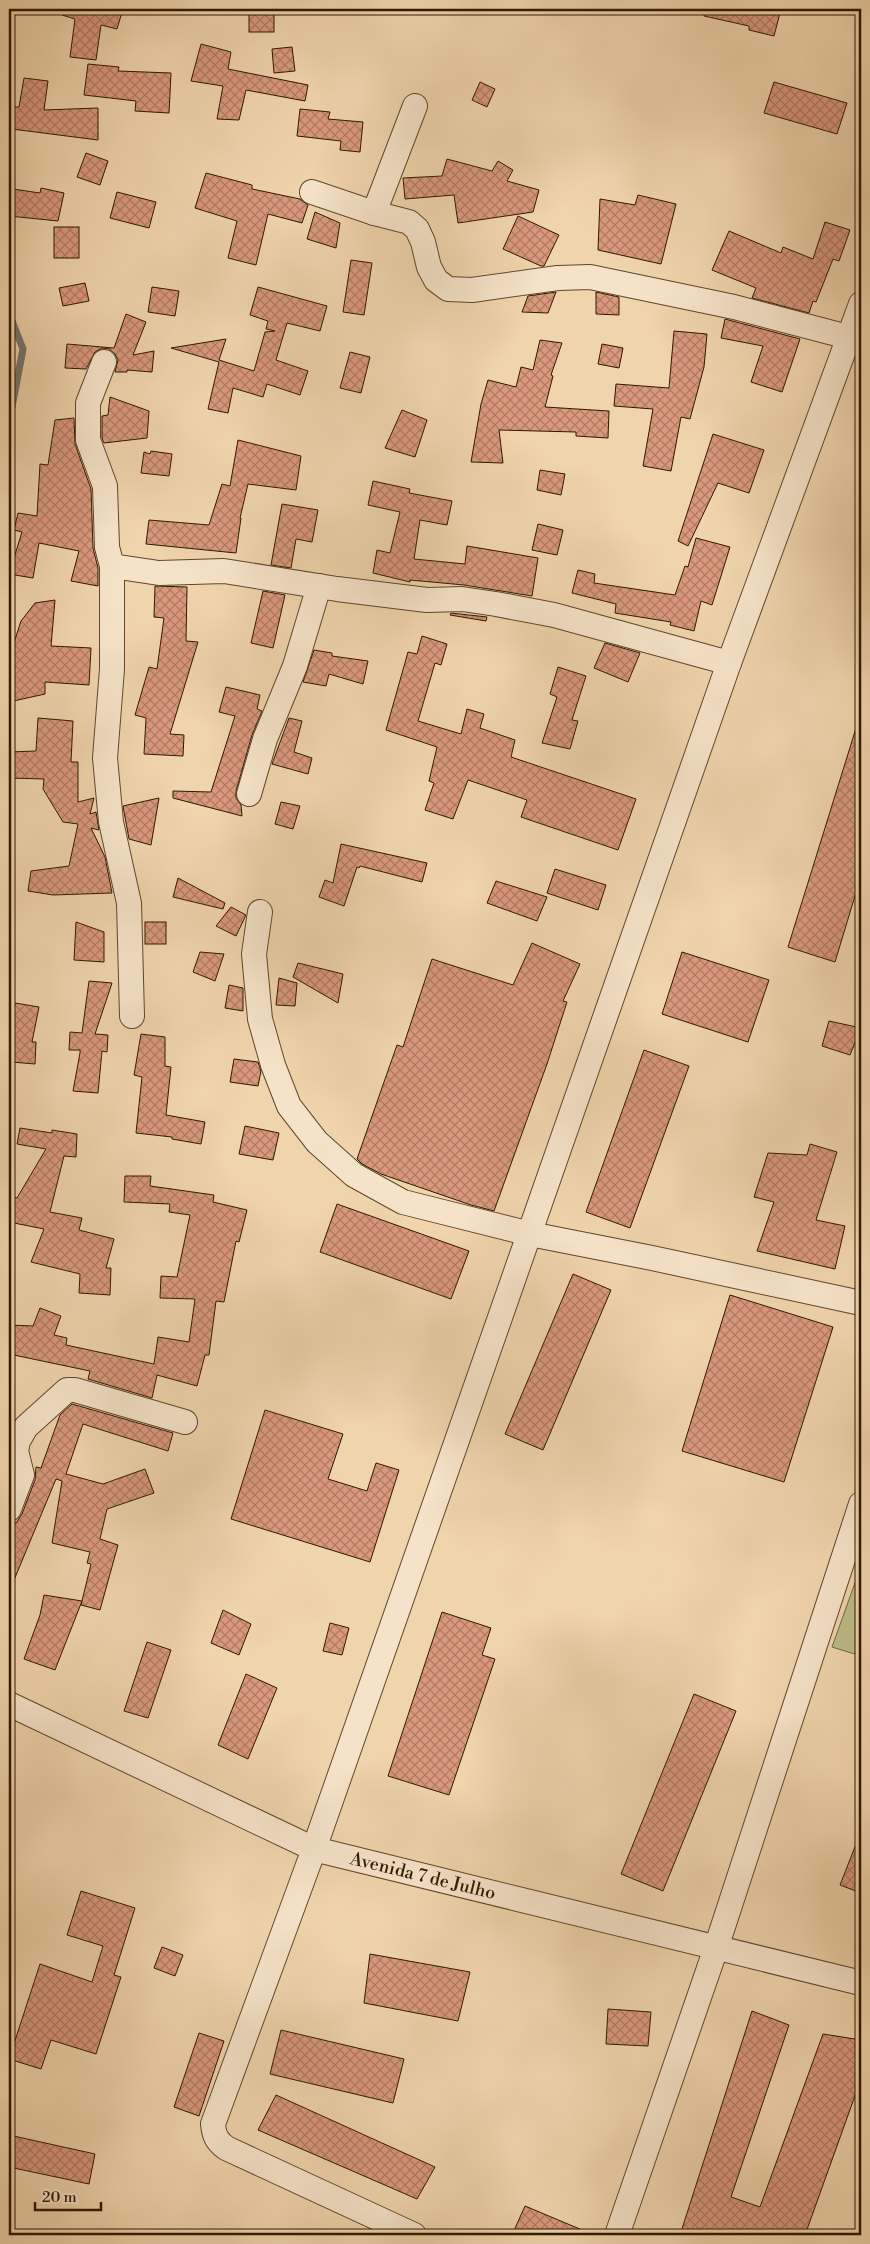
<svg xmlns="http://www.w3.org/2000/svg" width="870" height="2244" viewBox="0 0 870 2244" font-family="'Libre Bodoni',serif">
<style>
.garden{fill:#bdbc87;stroke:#766a44}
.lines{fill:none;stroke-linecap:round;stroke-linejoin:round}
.stream{stroke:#73766d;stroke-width:7}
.building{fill:url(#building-cross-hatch);stroke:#2f1800}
.street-casing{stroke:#5f472b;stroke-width:26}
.street{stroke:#f5e3c9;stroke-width:24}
.labels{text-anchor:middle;stroke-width:4;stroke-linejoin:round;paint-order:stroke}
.street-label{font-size:18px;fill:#2f1800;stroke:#f5e3c9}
</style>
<defs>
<pattern id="building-cross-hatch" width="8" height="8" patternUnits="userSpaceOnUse" patternTransform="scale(1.25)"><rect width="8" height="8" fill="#da987c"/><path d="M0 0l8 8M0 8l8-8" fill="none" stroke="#b17b63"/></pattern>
</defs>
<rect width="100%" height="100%" fill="#f0d4ac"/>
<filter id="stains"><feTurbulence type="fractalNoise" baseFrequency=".004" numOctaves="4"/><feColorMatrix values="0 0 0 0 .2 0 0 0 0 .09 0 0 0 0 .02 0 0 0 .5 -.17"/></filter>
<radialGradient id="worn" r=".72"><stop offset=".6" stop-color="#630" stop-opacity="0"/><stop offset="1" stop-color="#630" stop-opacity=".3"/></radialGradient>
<path class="garden" d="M861,1566V1656L832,1647Z"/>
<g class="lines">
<path class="stream" d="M9,313L23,349L9,423"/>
</g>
<g class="building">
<path d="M63,9H123L117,29L101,25L96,60L70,57L75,19L62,15Z"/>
<rect x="249" y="9" width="25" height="23"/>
<path d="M705,9H781L774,36L749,30V26L704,16Z"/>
<path d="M201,44L231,52L228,69L308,85L305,101L246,90L239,120L217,119L223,86L191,81Z"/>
<path d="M292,47L295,71L274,73L272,49Z"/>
<path d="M88,64L119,67L118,71L171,73L169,113L135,111L136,101L84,95Z"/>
<path d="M24,78L48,81L44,110L98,108V140L12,129L14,107H19Z"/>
<path d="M480,82L495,89L487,107L472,100Z"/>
<path d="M774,82L847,103L837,134L764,113Z"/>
<path d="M300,109L330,112L328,119L363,122L360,152L340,150L341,141L297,136Z"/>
<path d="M86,153L108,161L100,185L77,177Z"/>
<path d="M447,159L492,171L498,161L513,170L507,181L539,190L533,212L458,223L454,195L405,199L403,178L442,176Z"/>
<path d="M206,173L252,185V189L300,199L308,205L302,223L268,214L256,265L228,258L237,221L195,208Z"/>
<path d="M41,188L64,193L58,221L9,216V197L13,189L40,193Z"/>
<path d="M117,192L156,202L149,228L110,218Z"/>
<path d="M638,195L676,204L661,264L598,250L600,199L635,205Z"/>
<path d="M315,212L340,223L336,248L307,239Z"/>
<path d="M518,216L559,235L544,266H541L503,249Z"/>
<path d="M825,222L850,230L839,261L833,259L816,302L813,301L809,313L752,298L756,288L712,270L729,231L781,253L783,247L813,259Z"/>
<rect x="54" y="227" width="25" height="31"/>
<path d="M351,260L372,263L364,315L343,312Z"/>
<path d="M85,283L89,301L63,306L59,288Z"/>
<path d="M152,287L179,291L175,316L148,312Z"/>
<path d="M258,287L327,306L320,331L287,323L276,360L308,371L300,395L267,384L263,397L233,388L228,413L208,409L219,362L171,348L226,339L219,360L254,371L265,332L275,331L266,329L268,321L250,315Z"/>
<path d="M556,292L548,313L522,312L528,296Z"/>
<path d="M596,292L619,297V315L596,314Z"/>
<path d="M126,314L146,322L133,355L154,351L152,372L127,370V372H115L118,360L115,354L109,349L102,348L95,352L86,369L65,368L67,344L114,348Z"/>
<path d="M725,319L800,339L782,392L751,382L763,346L721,338Z"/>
<path d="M674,331L707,334L704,367L690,419L681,417L671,471L643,466L653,409L614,406L616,384L669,388Z"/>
<path d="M540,340L562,343L551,375L553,376L545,407L609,411L608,438L576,436V432L499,430L503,463L471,462L481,404L488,380L516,387L521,367L533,370Z"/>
<path d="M602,344L623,348L619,368L598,364Z"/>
<path d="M350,352L370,357L361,393L340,388Z"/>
<path d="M110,397L149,411L147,438L104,443L102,438V416L108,415Z"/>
<path d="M402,410L427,420L415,457L385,448Z"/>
<path d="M74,418L75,444L91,489L93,548L98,568V586L71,581L79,551L39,543L33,578L9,574L22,532L14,530L18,513L37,516L40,464L48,465L55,420Z"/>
<path d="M713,434L764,450L749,493L718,483L688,546L678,541Z"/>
<path d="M238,440L301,456L296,490L248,484L240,518H241L236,553L146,544L149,520L209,525L222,484L230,486Z"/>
<path d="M151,451L172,454L169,476L141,473L144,452L150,454Z"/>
<path d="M540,470L565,474L561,495L537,490Z"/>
<path d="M373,481L410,489L409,493L452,501L447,525L420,520L414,559L465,564L467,546L538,558L532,596L464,585L410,580V582L373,573L377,550L390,553L400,512L368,505Z"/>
<path d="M282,504L318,510L312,542L296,539L291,568L271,565Z"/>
<path d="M538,524L563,530L557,555L532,550Z"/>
<path d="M696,538L730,547L712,605L701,601L694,631L670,625L671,622L615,613L616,604L572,593L578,570L595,574L594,583L675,595L685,566L688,567Z"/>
<path d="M155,586L187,587L186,641L198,642L170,734L184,735L183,756L144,754L146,718L135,715L149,667L157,669L164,618L154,617Z"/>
<path d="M263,591L285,595L273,648L251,643Z"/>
<path d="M55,600L51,646L91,648L89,685L45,682V694L9,702V658L21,621L35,603Z"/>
<path d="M451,613L487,617L486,621L450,615Z"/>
<path d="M422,636L447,644L441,665L435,663L418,721L461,734L467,709L484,714L480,728L515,740L511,757L636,799L618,850L521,817L527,800L468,780L453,819L425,810L434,783L429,781L437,747L386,730L408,652L417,654Z"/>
<path d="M605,643L640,653L628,682L594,668Z"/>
<path d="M314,650L332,653V656L368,661L363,684L329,674L326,686L303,682Z"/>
<path d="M558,667L586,676L572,720L578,721L570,749L542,743L557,697L550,694Z"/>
<path d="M226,687L260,695L257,709L262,711L252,735L236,791V798L241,805L242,816L173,798V791L211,792L235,716L219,712Z"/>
<path d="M38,718L73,721L71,762H78V802L94,798L90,814L96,812L99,830L91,828L105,857L112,893L53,895L28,891L31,871L69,866L78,824L63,822L43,789L44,779L9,778V752L36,751Z"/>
<path d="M289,718L302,721L294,752L312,758L308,774L272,764Z"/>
<path d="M857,725L861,726V876L835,962L788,947Z"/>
<path d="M159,798L151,845L129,839L123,806Z"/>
<path d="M281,802L300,806L293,829L275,824Z"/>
<path d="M341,844L427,863L422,882L360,866L359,868L357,867L344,906L319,897L325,880L333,883Z"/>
<path d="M555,869L606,885L598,910L547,893Z"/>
<path d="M178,878L225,903L223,909L173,897Z"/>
<path d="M496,881L547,897L537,921L487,903Z"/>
<path d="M231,907L246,915L236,936L216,926Z"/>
<path d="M76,922L104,932V962L74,960Z"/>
<rect x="145" y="922" width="21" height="22"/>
<path d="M532,943L580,964L563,1001L567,1002L547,1064L494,1211L471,1205L381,1174L362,1164L357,1159L397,1045L403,1047L432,959L513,985Z"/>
<path d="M200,952L224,954L215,981L193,972Z"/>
<path d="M682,952L769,980L748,1042L662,1014Z"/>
<path d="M298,963L343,974L338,1003L293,977Z"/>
<path d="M279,978L297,983L295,1006L276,1005Z"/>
<path d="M89,981L112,983L95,1034L108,1035L107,1052L102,1051L98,1093L73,1091L80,1053V1050H69L70,1032L82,1033Z"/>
<path d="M229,985L243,988V1011L225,1008Z"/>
<path d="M15,1003L39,1007L32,1042H36L35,1064L11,1062L13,1026H11Z"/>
<path d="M829,1021L861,1028L850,1055L822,1046Z"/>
<path d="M141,1034L165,1037V1066L171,1067L166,1115L205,1122L201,1144L172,1139V1137L136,1133L142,1077L134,1075Z"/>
<path d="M644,1050L689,1066L630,1228L586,1212Z"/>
<path d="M234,1059L258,1062L261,1071L258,1086L230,1082Z"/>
<path d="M245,1126L279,1133L273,1160L239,1154Z"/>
<path d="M20,1128L52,1133V1130L77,1134L76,1157L64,1156L50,1212L82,1218L79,1230L114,1239L106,1268H111L110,1295L79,1293L80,1274L31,1262L44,1229L9,1222V1196L17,1198L46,1149L17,1144Z"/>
<path d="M810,1144L837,1152L816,1220L845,1226L835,1269L757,1251L774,1202L754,1197L768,1153L807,1155Z"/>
<path d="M125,1176H151L150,1186L214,1195L213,1202L247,1210L239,1242L236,1241L224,1302L216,1301L209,1355H205L197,1386L157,1375L152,1398L88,1379L90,1371L9,1354V1325L33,1326L40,1308L61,1316L54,1335L67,1338L66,1345L154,1364L158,1337L189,1342L195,1299L160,1298L161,1276L177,1277L190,1215L169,1212L170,1204L124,1202Z"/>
<path d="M337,1204L469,1251L451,1299L320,1252Z"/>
<path d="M573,1274L611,1290L543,1450L505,1434Z"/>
<path d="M730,1295L833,1327L784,1482L682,1451Z"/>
<path d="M72,1404L173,1433L168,1451L83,1424L66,1474L103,1484L145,1469L154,1493L107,1509L100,1539L118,1545L100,1610L81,1605L91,1564L87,1563L90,1552L52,1543L62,1481L56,1479L9,1592V1537L14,1522L16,1523L22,1514L35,1480L36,1467L41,1468L60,1415Z"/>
<path d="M265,1410L343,1434L328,1479L367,1491L376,1463L399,1470L370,1562L231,1519Z"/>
<path d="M44,1595L82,1601L55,1670L24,1659L40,1615Z"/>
<path d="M223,1610L251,1624L239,1655L211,1643Z"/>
<path d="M442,1612L491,1628L482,1655L495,1659L449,1795L388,1776Z"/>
<path d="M330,1623L349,1628L342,1655L323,1651Z"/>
<path d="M147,1642L171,1650L148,1718L124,1711Z"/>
<path d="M246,1674L277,1688L248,1759L218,1745Z"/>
<path d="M694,1694L736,1711L663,1891L621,1874Z"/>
<path d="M860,1834L861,1835V1893L840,1885Z"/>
<path d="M81,1891L135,1908L114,1975L121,1977L96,2054L51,2040L41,2069L9,2059L40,1964L92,1982L103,1946L67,1935Z"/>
<path d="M162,1947L183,1955L175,1976L154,1968Z"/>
<path d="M370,1954L470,1972L458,2021L364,2003Z"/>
<path d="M608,2009L651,2012L648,2046L606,2044Z"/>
<path d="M752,2011L789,2025L731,2197L760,2207L823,2034L861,2040V2079L805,2235H680Z"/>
<path d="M281,2030L404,2059L393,2103L270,2074Z"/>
<path d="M199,2033L224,2041L199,2116L174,2107Z"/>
<path d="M276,2095L435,2167L417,2199L258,2130Z"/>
<path d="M9,2135L95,2154L89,2184L9,2167Z"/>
<path d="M525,2206L594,2235H512Z"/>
</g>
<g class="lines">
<g class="street-casing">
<g id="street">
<path d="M415,106L374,213L409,222L417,229L423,242L429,267L436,280L448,289L472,290L558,278L590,277L734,307L848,337"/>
<path d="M312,192L374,213"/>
<path d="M104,362L88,403V440L105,486L107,547L112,566L159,573L224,571L337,589L427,600L462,599L496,604L554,615L729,663"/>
<path d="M112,566V669L105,758L111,822L129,903L132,1016"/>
<path d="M249,794L265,739L295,666L319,586"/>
<path d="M260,912L254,954L260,1019L273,1065L289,1106L317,1142L354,1175L403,1202L530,1234L652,1258L861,1303"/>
<path d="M9,1509L22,1475L16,1451L18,1441L26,1427L67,1390H75L185,1422"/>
<path id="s1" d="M9,1704L314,1849L861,1983"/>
<path d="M414,2235L226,2148C217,2141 214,2136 213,2124L314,1849L729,663L861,304"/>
<path d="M617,2235L716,1948L861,1504"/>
</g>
</g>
<use href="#street" class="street"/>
</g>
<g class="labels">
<g class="street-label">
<text dy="6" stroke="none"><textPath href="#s1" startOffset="450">Avenida 7 de Julho</textPath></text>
</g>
</g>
<rect width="870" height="2244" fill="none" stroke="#f0d4ac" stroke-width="30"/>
<rect x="10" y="10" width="850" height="2224" fill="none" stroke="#2f1800" stroke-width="2.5"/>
<rect x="15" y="15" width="840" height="2214" fill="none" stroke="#2f1800"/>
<path d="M35 2202v8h66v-8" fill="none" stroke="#2f1800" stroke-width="2.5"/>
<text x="42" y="2202" font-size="15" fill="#2f1800" stroke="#f5e3c9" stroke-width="4" paint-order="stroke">20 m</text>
<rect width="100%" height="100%" filter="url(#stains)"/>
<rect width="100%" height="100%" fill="url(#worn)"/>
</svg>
